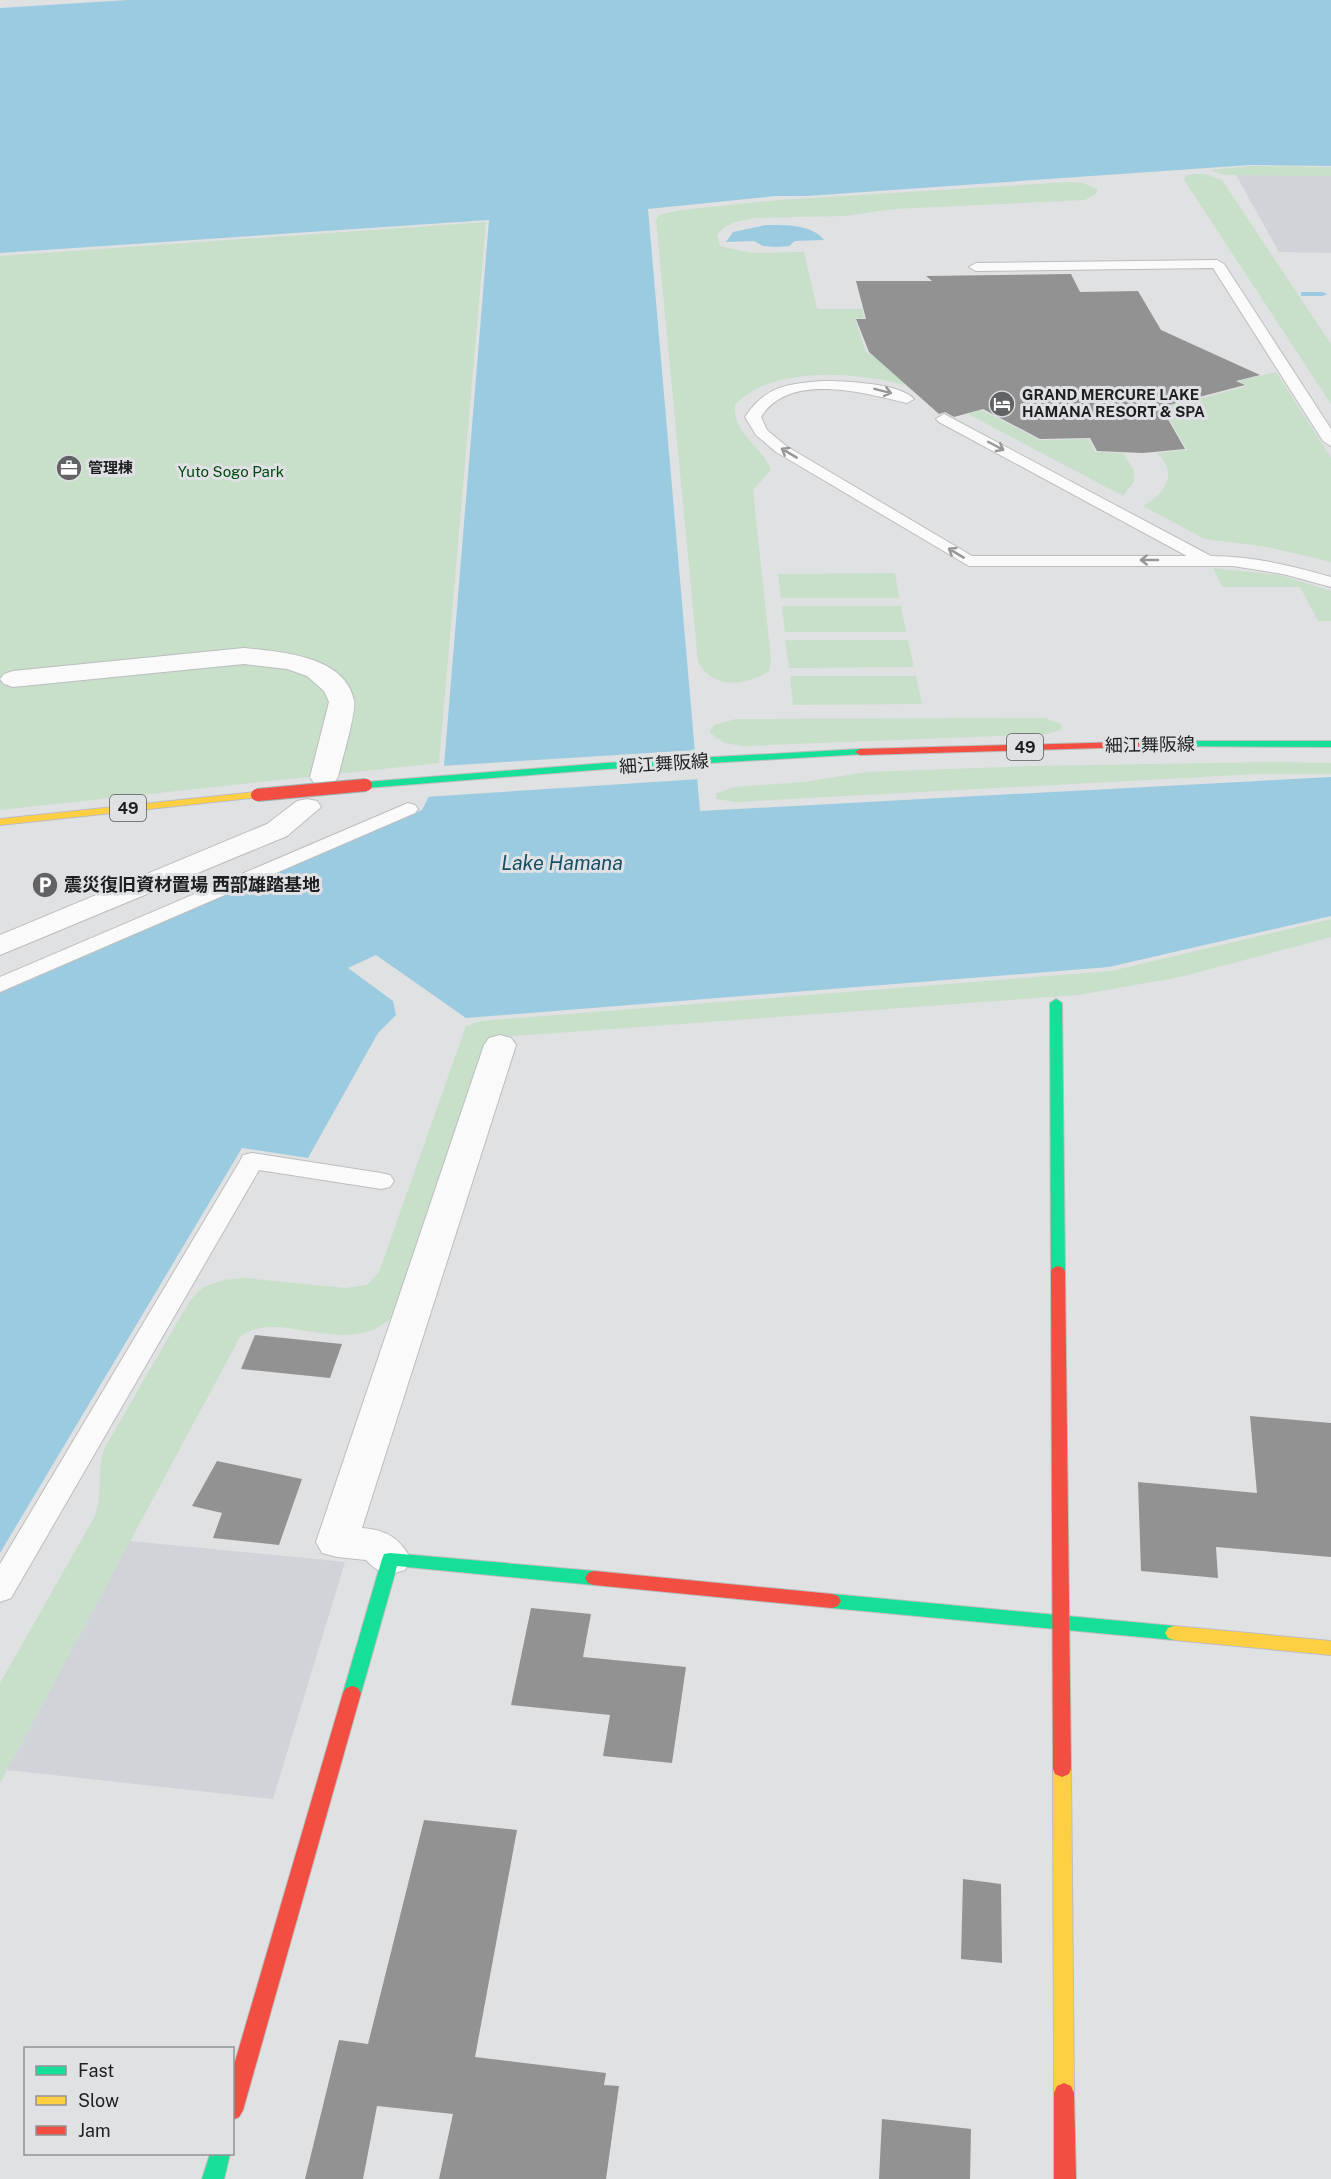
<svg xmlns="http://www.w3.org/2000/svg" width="1331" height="2179" viewBox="0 0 1331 2179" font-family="'Public Sans','Noto Sans JP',sans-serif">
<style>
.built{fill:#d0d3d8}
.green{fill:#c8dfca}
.water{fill:#9bcbe0}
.pier{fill:#e0e1e3}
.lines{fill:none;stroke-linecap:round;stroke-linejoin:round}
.stream{fill:#9bcbe0;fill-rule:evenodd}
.building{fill:#929293}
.lane-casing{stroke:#bcbdbe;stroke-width:2}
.street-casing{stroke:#bcbdbe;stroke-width:2}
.fast-casing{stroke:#bcbdbe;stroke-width:2}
.slow-casing{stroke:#bcbdbe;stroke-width:2}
.jam-casing{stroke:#bcbdbe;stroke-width:2}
.lane{fill:#fafafb;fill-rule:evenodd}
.street{fill:#fafafb;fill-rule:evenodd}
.fast{fill:#16e098;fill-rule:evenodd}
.slow{fill:#ffcf43;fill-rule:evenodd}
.jam{fill:#f24e42;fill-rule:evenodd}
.jam-bridge-casing{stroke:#9caeaf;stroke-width:14;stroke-linecap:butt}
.jam-bridge{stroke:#f24e42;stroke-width:12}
.oneway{stroke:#979798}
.labels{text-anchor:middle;stroke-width:6;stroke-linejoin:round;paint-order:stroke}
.far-poi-label{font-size:15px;font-weight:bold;fill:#1e1f20;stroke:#dfe1e4;text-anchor:start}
.far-park-label{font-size:15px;fill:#004910;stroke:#dfe1e4}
.shield{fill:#dfe1e4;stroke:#58595b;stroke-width:1.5}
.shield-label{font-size:16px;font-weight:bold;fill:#1e1f20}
.street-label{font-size:18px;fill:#1e1f20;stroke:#dfe1e4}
.poi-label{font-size:18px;font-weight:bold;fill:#1e1f20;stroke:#dfe1e4;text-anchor:start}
.water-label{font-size:20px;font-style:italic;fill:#174f64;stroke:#dfe1e4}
</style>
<rect width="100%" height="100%" fill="#e0e1e3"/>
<g class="built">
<path d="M1236,175L1331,176V253L1279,252Z"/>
<path d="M130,1541L345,1562L273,1799L7,1770Z"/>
</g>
<g class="green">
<path d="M1250,166L1331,167V176L1225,175L1210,170Z"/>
<path d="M1195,174H1205L1222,180L1331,344V404L1184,180L1185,176Z"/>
<path d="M1070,182L1083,183L1097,189V193L1085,200L893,209L845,216L755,218L735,222L723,228L717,235L720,246L751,253L804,252L817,309H862L864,318L855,319L866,352L907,376L915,388C866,372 773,363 735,405C733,435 761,444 771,470L753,490L771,660L769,671C745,686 712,690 698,661L656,220L659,215L681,210L779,200Z"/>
<path d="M486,222L439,763L0,810V256Z"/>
<path d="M1276,372L1331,458V562L1268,547L1205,539L1143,506C1165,494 1179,474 1157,453L1187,450L1155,393L1179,404L1247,386L1239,381Z"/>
<path d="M972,405L1040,440L1089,439L1095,452L1123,453L1134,470V482L1123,496L968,414L977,411L968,406Z"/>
<path d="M1213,568L1280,575L1331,591V621H1318L1300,587H1222Z"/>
<path d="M895,573L899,598H781L778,574Z"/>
<path d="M782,606H901L906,632H785Z"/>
<path d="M785,640H908L914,667L789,668Z"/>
<path d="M790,676H916L922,704L793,705Z"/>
<path d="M1045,718L1061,724L1062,729L1048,734L743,746L724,743L709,732L714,725L736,719Z"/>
<path d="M1277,762L1331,763V774H1258L736,802L716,799V794L733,787L804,782L867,772L1032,766Z"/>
<path d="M1331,919V937L1180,977L1078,995L502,1037L397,1312C350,1365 280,1305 240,1337L0,1783V1683L95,1516C103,1494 97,1471 104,1449L189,1302L203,1287L224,1280L245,1278L345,1288L367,1285L379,1272L466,1026L481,1021L1111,971Z"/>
</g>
<g class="water">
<path d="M128,0H1331V166L1250,165L807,196H776L648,209L700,811L1331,777V916L1109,967L466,1018L376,955L348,968L393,1001L396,1015L378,1033L308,1158L242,1148L0,1553V993L422,810L444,766L489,220L0,253V8Z"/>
<path d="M766,225C784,225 812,224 824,240L795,241L789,246L776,247L763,246L754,241L726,242L733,232Z"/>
</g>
<path class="pier" d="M697,750L700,779L425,797L441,766Z"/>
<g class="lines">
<path class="stream" d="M1301,292H1323L1327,294L1323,296H1301Z"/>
</g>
<g class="building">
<path d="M1071,274L1080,292L1138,291L1161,330L1260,375L1236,381L1245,385L1161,407L1185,449L1143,453L1097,451L1090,438L1040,439L983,409L954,417L945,412L939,414L869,352L856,319H866L856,281H932L926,276Z"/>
<path d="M255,1335L342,1344L330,1378L241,1369Z"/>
<path d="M1250,1416L1331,1423V1557L1216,1547L1218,1578L1141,1571L1138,1482L1257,1493Z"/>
<path d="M217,1461L302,1479L279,1545L213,1538L222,1513L192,1506Z"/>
<path d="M531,1608L591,1614L583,1657L686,1667L672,1763L603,1756L610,1715L511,1705Z"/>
<path d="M424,1820L517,1830L475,2057L606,2073L604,2085L619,2086L606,2179H439L453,2114L377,2106L363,2179H305L339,2040L368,2044Z"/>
<path d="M963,1879L1001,1884L1002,1963L961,1959Z"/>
<path d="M882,2119L971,2129L970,2179H879Z"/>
</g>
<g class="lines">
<g class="lane-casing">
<g id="lane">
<path d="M1217,260L1224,264L1331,429V446L1323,441L1213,268L976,271L969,267L976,263Z"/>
<path d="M822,381C844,381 900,383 914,399L907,403C865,393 789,371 761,417L767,430L786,446L972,556H1187L939,422L936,419L944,414L1211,556C1253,556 1292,566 1331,577V587L1283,574L1233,566H969L776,452L756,435L745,417C765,386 788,384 822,381Z"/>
<path d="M408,803L415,805L418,809L415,813L0,992V977Z"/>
<path d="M252,1153L381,1173L390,1175L394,1181L390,1187L381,1189L259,1170L11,1598L0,1602V1564L240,1161L243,1155Z"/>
</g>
</g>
<g class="street-casing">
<g id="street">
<path d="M244,648C280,652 344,655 354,700C357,711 341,763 338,777L334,783L324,785L314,783L310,777L329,702L324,691L307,676L287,669L244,664L13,687L4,684L0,679L4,674L13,671Z"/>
<path d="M307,799L317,801L321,807L287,836L0,955V935L267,824L297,801Z"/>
<path d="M500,1035L511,1038L516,1045L362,1528C386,1530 399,1537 411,1559L405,1570C387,1576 378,1573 366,1560L337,1557L322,1553L316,1542L484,1045L489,1038Z"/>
</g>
</g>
<g class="fast-casing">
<g id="fast">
<path d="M1164,741H1331V747L1160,746V742Z"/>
<path d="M860,749L865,752L864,754L606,769L366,788L360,785L366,782L606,763Z"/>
<path d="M1056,999L1062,1003L1065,1271L1063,1274H1053L1051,1271L1050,1003Z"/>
<path d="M390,1553L594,1571L600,1573L603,1578L600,1583L594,1585L397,1566L361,1693L358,1698L352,1700L346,1698L343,1693L382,1559L384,1554Z"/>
<path d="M832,1594L1174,1626L1180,1628L1183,1633L1180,1638L1174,1640L832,1608L826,1606L823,1601L826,1596Z"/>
<path d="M210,2154H230L224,2179H202Z"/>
</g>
</g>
<g class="slow-casing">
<g id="slow">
<path d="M257,792L263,795L261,797L0,825V819Z"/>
<path d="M1174,1626L1331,1641V1655L1174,1640L1168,1638L1165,1633L1168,1628Z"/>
<path d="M1062,1761L1069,1764L1071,1769L1074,2093L1071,2100L1064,2103L1057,2100L1054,2093L1053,1769L1055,1764Z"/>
</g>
</g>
<g class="jam-casing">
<g id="jam">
<path d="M1164,741L1168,742V746L860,755L855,752L860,749Z"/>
<path d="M1058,1266L1063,1268L1065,1271L1071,1769L1069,1774L1062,1777L1055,1774L1053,1769L1051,1271L1053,1268Z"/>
<path d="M594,1571L832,1594L838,1596L841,1601L838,1606L832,1608L594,1585L588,1583L585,1578L588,1573Z"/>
<path d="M352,1686L358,1688L361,1693L243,2110L239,2117L232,2120V2072L343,1693L346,1688Z"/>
<path d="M1064,2083L1071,2086L1074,2093L1076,2179H1054V2093L1057,2086Z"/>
</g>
</g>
<use href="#lane" class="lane"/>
<use href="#street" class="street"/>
<use href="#fast" class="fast"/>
<use href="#slow" class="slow"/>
<use href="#jam" class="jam"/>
<g class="jam-bridge-casing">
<path id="jam-bridge" d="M257,795L366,785"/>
</g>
<use href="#jam-bridge" class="jam-bridge"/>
</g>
<defs><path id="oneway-shaft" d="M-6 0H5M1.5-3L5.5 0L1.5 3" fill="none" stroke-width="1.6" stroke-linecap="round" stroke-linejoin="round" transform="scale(1.5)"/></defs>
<g class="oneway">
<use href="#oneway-shaft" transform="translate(883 391) rotate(14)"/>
<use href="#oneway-shaft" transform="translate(996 446) rotate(28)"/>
<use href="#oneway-shaft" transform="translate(789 453) rotate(-149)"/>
<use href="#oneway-shaft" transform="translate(956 553) rotate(-149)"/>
<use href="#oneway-shaft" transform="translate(1149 560) rotate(180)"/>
</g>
<defs>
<g id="hotel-disc" transform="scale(1.35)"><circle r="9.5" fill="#626364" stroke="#dfe1e4"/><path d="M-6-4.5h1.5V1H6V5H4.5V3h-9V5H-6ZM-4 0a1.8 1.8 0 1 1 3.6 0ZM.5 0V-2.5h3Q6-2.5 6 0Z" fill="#fff"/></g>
<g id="office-disc" transform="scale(1.35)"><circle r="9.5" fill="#626364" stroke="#dfe1e4"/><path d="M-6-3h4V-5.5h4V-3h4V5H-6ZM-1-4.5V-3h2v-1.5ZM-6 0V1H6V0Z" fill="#fff"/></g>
<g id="parking-disc" transform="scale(1.35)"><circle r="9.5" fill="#626364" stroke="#dfe1e4"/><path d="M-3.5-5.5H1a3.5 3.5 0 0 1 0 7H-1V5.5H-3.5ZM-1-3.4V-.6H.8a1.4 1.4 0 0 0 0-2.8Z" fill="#fff"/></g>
</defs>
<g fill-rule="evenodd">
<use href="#hotel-disc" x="1002" y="404"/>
<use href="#office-disc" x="69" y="468"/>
<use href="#parking-disc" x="45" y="885"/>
</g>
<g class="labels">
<g class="far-poi-label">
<text x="1022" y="400">GRAND MERCURE LAKE<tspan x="1022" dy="17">HAMANA RESORT &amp; SPA</tspan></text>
<text x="88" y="473">管理棟</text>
</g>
<g class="far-park-label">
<text x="231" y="477">Yuto Sogo Park</text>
</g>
<g class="shield">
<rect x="1007" y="734" width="36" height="26" rx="4.5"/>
<rect x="110" y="795" width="36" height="26" rx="4.5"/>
</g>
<g class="shield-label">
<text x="1025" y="753">49</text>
<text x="128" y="814">49</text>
</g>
<g class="street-label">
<text transform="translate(1150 745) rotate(-1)" y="6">細江舞阪線</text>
<text transform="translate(664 764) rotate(-4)" y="6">細江舞阪線</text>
</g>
<g class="poi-label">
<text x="64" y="891">震災復旧資材置場 西部雄踏基地</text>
</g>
<g class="water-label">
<text x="562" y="870">Lake Hamana</text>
</g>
</g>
<rect x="24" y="2047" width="210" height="108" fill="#dfe1e4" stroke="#929396" stroke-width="1.5"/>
<rect x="36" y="2066" width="30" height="9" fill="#16e098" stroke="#929396" stroke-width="1.5"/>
<text x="78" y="2077" font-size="18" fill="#1e1f20">Fast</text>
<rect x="36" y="2096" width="30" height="9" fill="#ffcf43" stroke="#929396" stroke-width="1.5"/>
<text x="78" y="2107" font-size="18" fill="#1e1f20">Slow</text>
<rect x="36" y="2126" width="30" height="9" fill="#f24e42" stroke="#929396" stroke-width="1.5"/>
<text x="78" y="2137" font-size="18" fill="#1e1f20">Jam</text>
</svg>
